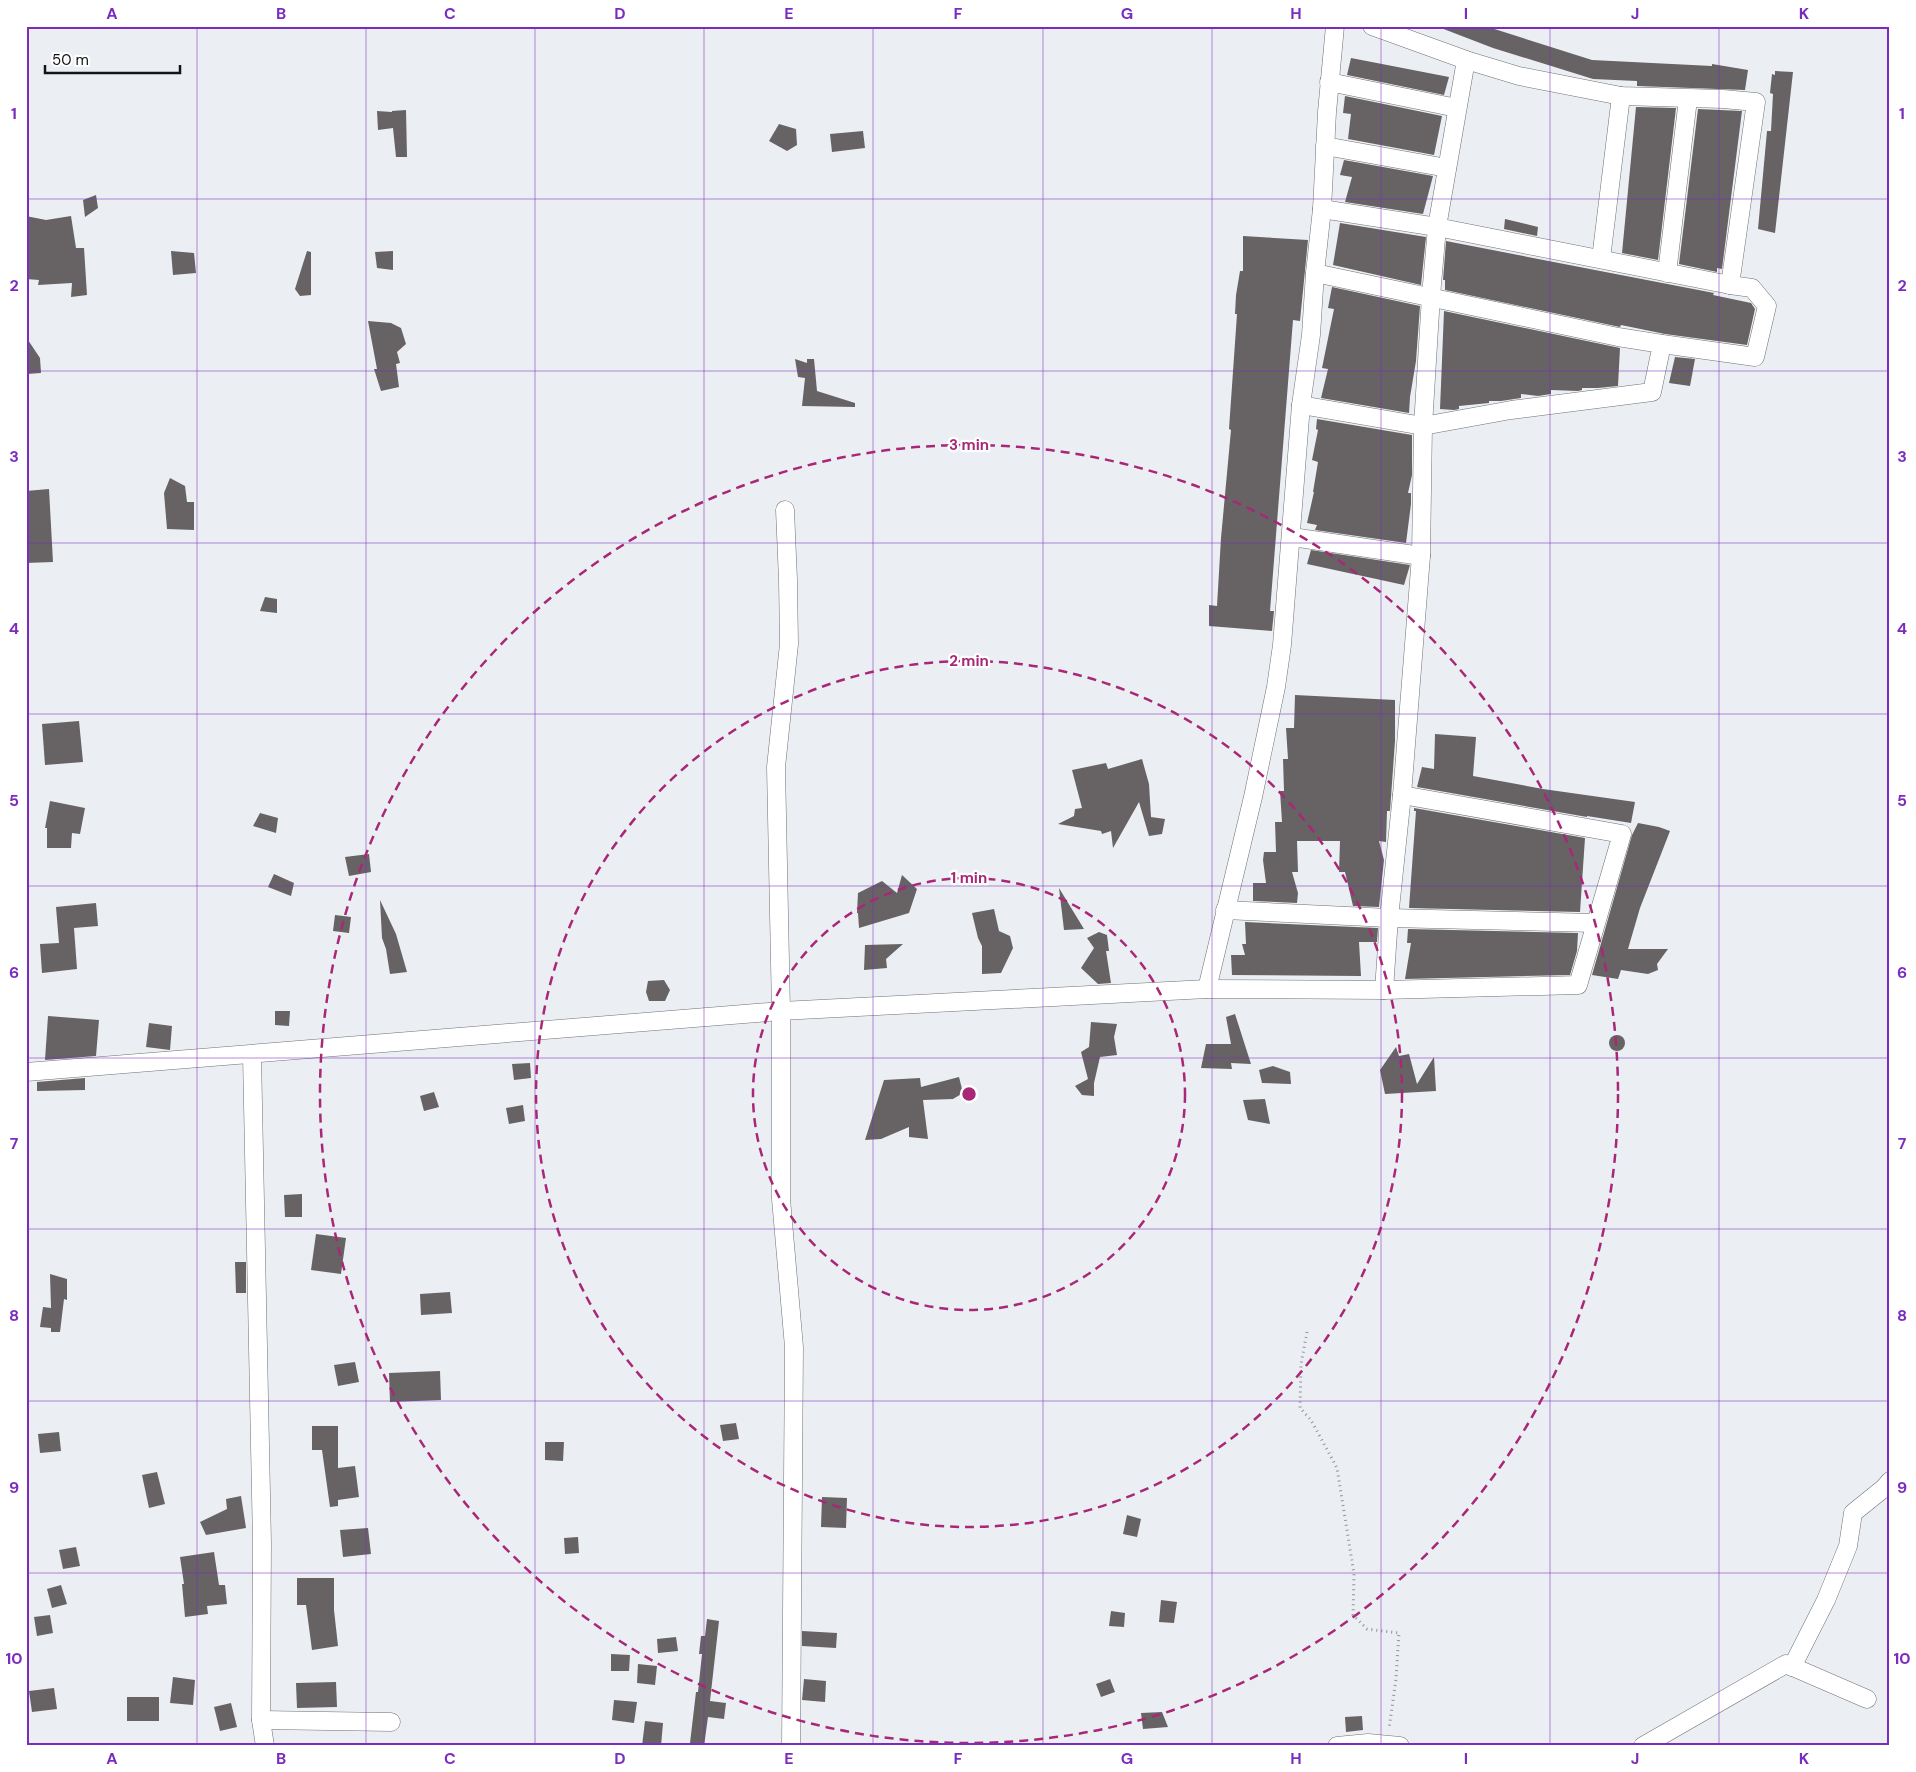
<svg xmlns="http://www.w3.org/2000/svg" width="1916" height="1772" viewBox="0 0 1916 1772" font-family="'DM Sans',sans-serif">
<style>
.building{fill:#676264}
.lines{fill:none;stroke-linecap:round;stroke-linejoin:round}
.minor-casing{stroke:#6e7175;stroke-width:19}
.path{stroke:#909395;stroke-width:3;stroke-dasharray:1 4;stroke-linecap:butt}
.minor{stroke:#fff;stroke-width:18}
.grid{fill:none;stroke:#7b2cbf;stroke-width:1;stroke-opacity:0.55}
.ring{fill:none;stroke:#a82877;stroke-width:2.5;stroke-dasharray:9 6}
.centre{fill:#a82877;stroke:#fff;stroke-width:2.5}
.ring-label{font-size:15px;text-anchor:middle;font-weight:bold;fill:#a82877;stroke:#fff;stroke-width:4.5;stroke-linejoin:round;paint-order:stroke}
.neatline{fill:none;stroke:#7b2cbf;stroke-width:2}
.grid-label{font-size:16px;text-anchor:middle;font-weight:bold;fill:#7b2cbf}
</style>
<rect width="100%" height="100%" fill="#ebeff3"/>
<g class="building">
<path d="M1441,26H1485L1592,60L1712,66V64L1748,70L1745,90L1637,86V81L1593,79L1493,48L1441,28Z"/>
<path d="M1351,58L1449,77L1444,95L1347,75Z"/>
<path d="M1775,71L1793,72L1775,233L1758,229L1767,131H1771L1773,94L1770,93L1772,74L1775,75Z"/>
<path d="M1345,96L1442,116L1434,155L1348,139L1351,114L1343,113Z"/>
<path d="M1636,107L1676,108L1658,260L1622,253Z"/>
<path d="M1698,109L1742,111L1722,269L1717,268V272L1679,264Z"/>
<path d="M406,110L407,157H396L393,128L378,130L377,111L392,112V111Z"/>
<path d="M779,124L796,129L797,145L787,151L769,141Z"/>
<path d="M863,131L865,148L832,152L830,134Z"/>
<path d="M1344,160L1433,176L1423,214L1345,202L1352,177L1340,175Z"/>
<path d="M96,195L98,208L85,217L83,200Z"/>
<path d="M26,216L46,220L71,216L76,248H84L87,295L71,297L72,283L38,285L39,280L26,279Z"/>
<path d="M1505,219L1538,227L1537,236L1504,229Z"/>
<path d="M1340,223L1426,237L1421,285L1333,265Z"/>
<path d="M1243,236L1308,240L1300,321L1293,320L1270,611H1274L1272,631L1209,626V605L1217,606L1221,538L1231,430L1229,429L1237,314H1235L1236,295L1240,271H1243Z"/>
<path d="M1446,241L1714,293L1713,295L1751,303L1755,309L1747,345L1665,334L1621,325L1620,327L1445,290V280H1443Z"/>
<path d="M171,251L194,253L196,273L173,275Z"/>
<path d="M307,251L311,252V295L300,296L295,289Z"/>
<path d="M393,251V270L377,268L375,252Z"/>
<path d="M1332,287L1420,306L1416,361L1410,397L1409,413L1321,398L1328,369L1322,368L1334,309L1328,308Z"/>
<path d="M1444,311L1620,348L1618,386L1598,388H1582V390L1578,391L1551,390V394L1538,396L1521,394V398L1501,401H1489V403L1459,406V409L1454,410L1440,409Z"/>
<path d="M368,321L391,323L401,328L406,344L397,352L400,363L396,364L399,387L381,391L374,369H377Z"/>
<path d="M26,337L40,358L41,373L27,374Z"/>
<path d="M1675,357L1695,359L1690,386L1669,383Z"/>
<path d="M795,359L807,363V359H814L817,391L855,403V407L802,406L805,378L798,377Z"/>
<path d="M1317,419L1412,435V475L1408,493H1411V504L1406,543L1315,530L1317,525L1307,523L1314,492H1313L1318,462L1312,460L1318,430L1316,429Z"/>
<path d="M170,478L185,486L187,502H194V530L167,529L164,493Z"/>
<path d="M49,489L53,562L26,563V491Z"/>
<path d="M1311,550L1410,565L1404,585L1307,564Z"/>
<path d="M265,597L277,599V613L260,611Z"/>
<path d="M1295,695L1395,700V741L1390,811H1387L1386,842L1379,841L1384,860L1379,907L1353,906L1345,872H1339L1340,841H1297L1298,872H1292L1298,893L1297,903L1253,901V883H1266L1263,860L1264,852H1276L1275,822H1282L1280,791H1284L1283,759H1288L1286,728H1294Z"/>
<path d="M79,721L83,762L45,765L42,724Z"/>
<path d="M1435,734L1476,737L1473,776L1543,789L1635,802L1631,823L1587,816V817L1417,787L1422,767L1434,769Z"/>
<path d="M1142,759L1149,784L1151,817L1165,819L1162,834L1149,836L1139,802L1113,848L1111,831L1102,834L1101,831L1058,824L1074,816L1075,809L1082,808L1072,770L1106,763L1108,769Z"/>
<path d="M50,801L85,808L80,834L72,833L71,848H47V828H45Z"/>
<path d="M1414,808L1585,838L1580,912L1409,908L1416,811H1414Z"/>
<path d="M260,813L278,818L276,833L253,826Z"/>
<path d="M1638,823L1659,827L1670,831L1640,908L1628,949H1668L1657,964L1658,970L1648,974L1621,970L1618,979L1592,975L1632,835Z"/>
<path d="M369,854L371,872L349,876L345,857Z"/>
<path d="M274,874L294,883L291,896L268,887Z"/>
<path d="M902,875L917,889L909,913L859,928L858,913H857L858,893L882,881L897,893Z"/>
<path d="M1059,888L1084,929L1064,930Z"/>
<path d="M380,900L396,934L407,972L390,974L386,949L382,938Z"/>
<path d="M96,903L98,926L74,928L77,969L42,973L40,944L59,943L56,907Z"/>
<path d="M994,909L999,931L1010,936L1013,948L1001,973L982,974V946L978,938L972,913Z"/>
<path d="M335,915L351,917L349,933L333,931Z"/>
<path d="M1245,922L1378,928L1377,942H1359L1361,976L1232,975L1231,955H1245L1242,944H1246Z"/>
<path d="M1408,929L1578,933L1577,951L1570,975L1405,979L1411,943H1407Z"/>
<path d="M1099,932L1107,935L1109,951H1106L1111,983L1098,984L1081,968L1094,948L1087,938Z"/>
<path d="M903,944L886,959L887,968L864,970L865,945Z"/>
<path d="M664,980L670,990L665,1001H649L646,992L648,981Z"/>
<path d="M275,1011H290L289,1026L275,1025Z"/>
<path d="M1235,1014L1251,1064L1231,1063L1232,1069L1201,1068L1206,1044H1231L1226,1017Z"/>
<path d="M48,1016L99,1020L96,1056L45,1060Z"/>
<path d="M1091,1022L1117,1024L1114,1037L1117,1055L1100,1057L1094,1083V1096L1082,1095L1075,1086L1088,1079L1081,1052L1089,1047Z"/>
<path d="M149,1023L172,1026L170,1050L146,1047Z"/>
<circle cx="1617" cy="1043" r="8"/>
<path d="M1396,1047L1399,1056L1409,1054L1417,1084L1434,1057L1436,1091L1385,1094L1380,1070Z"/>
<path d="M530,1063L531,1078L514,1080L512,1064Z"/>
<path d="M1273,1066L1290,1072L1291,1084L1262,1083L1259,1070Z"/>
<path d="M959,1077L963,1093L953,1099L923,1100L928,1139L909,1137V1127L881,1139L865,1140L884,1080L920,1078L921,1087Z"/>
<path d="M85,1078V1090L37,1091V1082Z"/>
<path d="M434,1092L439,1107L424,1111L420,1096Z"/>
<path d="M1265,1099L1270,1124L1248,1120L1243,1100Z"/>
<path d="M523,1105L525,1121L509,1124L506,1108Z"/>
<path d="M302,1194V1217H285L284,1195Z"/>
<path d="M316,1234L346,1238L341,1274L311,1270Z"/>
<path d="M235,1262H246V1293H236Z"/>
<path d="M50,1274L67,1279V1300L64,1299L60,1332H51V1328L40,1327L43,1307L51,1308Z"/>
<path d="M450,1292L452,1313L421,1315L420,1294Z"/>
<path d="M355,1362L359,1382L338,1386L334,1365Z"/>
<path d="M440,1371L441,1400L390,1402L389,1373Z"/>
<path d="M736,1423L739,1439L723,1441L720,1425Z"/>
<path d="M312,1426H338V1468L355,1466L359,1497L338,1500V1506L330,1507L322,1450H312Z"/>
<path d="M59,1432L61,1451L40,1453L38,1434Z"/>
<path d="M545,1442H564L563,1461L545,1460Z"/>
<path d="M157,1472L165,1504L149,1508L142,1475Z"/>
<path d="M241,1496L246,1528L206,1535L200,1522L227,1509L226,1499Z"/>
<path d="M822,1497L847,1498L846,1528L821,1527Z"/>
<path d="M1127,1515L1141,1519L1137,1537L1123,1534Z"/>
<path d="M368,1528L371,1554L343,1557L340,1530Z"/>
<path d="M578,1537L579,1553L565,1554L564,1538Z"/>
<path d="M76,1547L80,1566L63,1569L59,1550Z"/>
<path d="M214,1552L219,1585H225L227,1604L207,1606L208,1614L185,1617L182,1584H184L180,1557Z"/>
<path d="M297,1578H334V1610L338,1646L312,1650L306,1605H297Z"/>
<path d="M61,1585L67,1604L52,1608L47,1589Z"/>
<path d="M1161,1600L1177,1602L1174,1623L1159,1622Z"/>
<path d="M1111,1611L1125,1613L1124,1627L1109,1626Z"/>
<path d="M50,1615L53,1633L37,1636L34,1617Z"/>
<path d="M707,1619L719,1621L710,1701L726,1703L724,1719L708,1717L704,1746L690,1743L696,1692H698L702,1654H699L701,1636H705Z"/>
<path d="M802,1631L837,1633L836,1648L802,1646Z"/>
<path d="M676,1637L678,1651L658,1653L657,1639Z"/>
<path d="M611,1654L630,1655L629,1671H611Z"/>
<path d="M638,1664L657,1666L655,1685L637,1683Z"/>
<path d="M173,1677L195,1680L193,1705L170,1703Z"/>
<path d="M804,1679L826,1681L825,1702L802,1700Z"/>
<path d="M1110,1679L1115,1692L1101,1697L1096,1684Z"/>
<path d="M336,1682L337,1707L297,1708L296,1683Z"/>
<path d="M54,1688L57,1709L32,1712L29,1691Z"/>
<rect x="127" y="1697" width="32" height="24"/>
<path d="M614,1700L637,1702L634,1723L612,1720Z"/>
<path d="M231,1703L237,1727L220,1731L214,1707Z"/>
<path d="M1162,1712L1168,1727L1143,1729L1141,1713Z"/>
<path d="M1362,1716L1363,1730L1346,1732L1345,1717Z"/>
<path d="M645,1721L663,1723L661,1746H642Z"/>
</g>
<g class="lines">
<g class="minor-casing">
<g id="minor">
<path d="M1329,82L1457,108"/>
<path d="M1325,146L1447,168"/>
<path d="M1322,209L1437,227L1730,285L1756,102L1723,99L1621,96L1519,76L1466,60L1372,26"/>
<path d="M1601,259L1621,96"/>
<path d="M1667,273L1688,99"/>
<path d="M1662,344L1755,357L1767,306L1752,288L1730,285"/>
<path d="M1301,405L1423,426L1511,410L1652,392L1662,344L1618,337L1315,273"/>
<path d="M785,510L788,580L789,644L776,767L781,1011V1199L794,1347L791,1746"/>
<path d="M1292,537L1421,556"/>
<path d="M1225,910L1389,918L1595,923"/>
<path d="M1207,989L1253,797L1276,687L1282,645L1301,405L1311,335L1315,273L1322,209L1327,112L1335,26"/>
<path d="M1384,990L1389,918L1402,795L1421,556L1423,426L1431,296L1437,227L1466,60"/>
<path d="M252,1055L262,1543L261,1720L265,1746"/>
<path d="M26,1072L781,1011L1207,989L1384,990L1578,985L1622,834L1402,795"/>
<path d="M1792,1667L1826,1600L1848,1546L1853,1513L1884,1488L1890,1481"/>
<path d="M261,1720L391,1722"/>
<path d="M1337,1746L1368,1743L1400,1746"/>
<path d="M1643,1746L1786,1664L1867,1699"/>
</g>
</g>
<path class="path" d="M1307,1332L1301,1364L1300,1408L1311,1420L1337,1468L1354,1574L1353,1615L1367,1629L1399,1633L1396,1679L1389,1729"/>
<use href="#minor" class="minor"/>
</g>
<path class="grid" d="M197,26V1746M366,26V1746M535,26V1746M704,26V1746M873,26V1746M1043,26V1746M1212,26V1746M1381,26V1746M1550,26V1746M1719,26V1746M26,199H1890M26,371H1890M26,543H1890M26,714H1890M26,886H1890M26,1058H1890M26,1229H1890M26,1401H1890M26,1573H1890"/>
<g class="ring">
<circle cx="969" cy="1094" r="216"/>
<circle cx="969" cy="1094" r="433"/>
<circle cx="969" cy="1094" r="649"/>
</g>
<circle cx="969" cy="1094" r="8" class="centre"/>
<g class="ring-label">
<text x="969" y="450">3 min</text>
<text x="969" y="666">2 min</text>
<text x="969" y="883">1 min</text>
</g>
<rect width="1916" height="1772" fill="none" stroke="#ffffff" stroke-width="55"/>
<path d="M45 65v8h135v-8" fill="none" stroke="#131415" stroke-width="2.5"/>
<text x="52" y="65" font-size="15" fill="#131415" stroke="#ffffff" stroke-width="4" paint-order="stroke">50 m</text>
<rect x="28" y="28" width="1860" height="1716" class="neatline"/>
<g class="grid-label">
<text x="112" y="19">A</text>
<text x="281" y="19">B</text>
<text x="450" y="19">C</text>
<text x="620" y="19">D</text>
<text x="789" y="19">E</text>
<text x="958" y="19">F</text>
<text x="1127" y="19">G</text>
<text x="1296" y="19">H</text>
<text x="1466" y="19">I</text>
<text x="1635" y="19">J</text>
<text x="1804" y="19">K</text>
<text x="14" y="119">1</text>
<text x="1902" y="119">1</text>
<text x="14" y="291">2</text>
<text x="1902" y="291">2</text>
<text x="14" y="462">3</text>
<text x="1902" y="462">3</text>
<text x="14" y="634">4</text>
<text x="1902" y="634">4</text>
<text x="14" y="806">5</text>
<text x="1902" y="806">5</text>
<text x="14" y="978">6</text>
<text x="1902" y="978">6</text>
<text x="14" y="1149">7</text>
<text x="1902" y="1149">7</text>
<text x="14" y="1321">8</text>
<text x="1902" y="1321">8</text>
<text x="14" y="1493">9</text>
<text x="1902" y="1493">9</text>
<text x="14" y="1664">10</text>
<text x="1902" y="1664">10</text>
<text x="112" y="1764">A</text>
<text x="281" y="1764">B</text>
<text x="450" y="1764">C</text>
<text x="620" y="1764">D</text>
<text x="789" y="1764">E</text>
<text x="958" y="1764">F</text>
<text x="1127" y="1764">G</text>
<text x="1296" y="1764">H</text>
<text x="1466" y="1764">I</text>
<text x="1635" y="1764">J</text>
<text x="1804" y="1764">K</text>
</g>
</svg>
